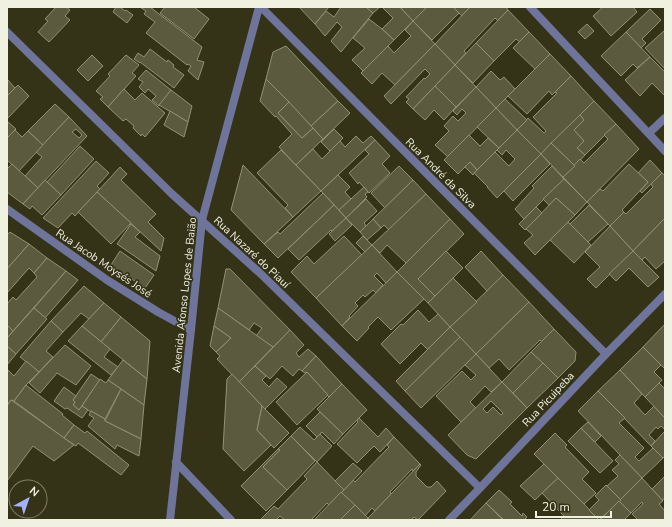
<svg xmlns="http://www.w3.org/2000/svg" width="672" height="527" viewBox="0 0 672 527" font-family="'Nunito Sans',sans-serif">
<style>
.building{fill:#5b5a3e;stroke:#919273;fill-rule:evenodd}
.lines{fill:none;stroke-linecap:round;stroke-linejoin:round}
.minor{stroke:#6f759a;stroke-width:8}
.tertiary{stroke:#6f759a;stroke-width:8}
.labels{text-anchor:middle;stroke-width:3.5;stroke-linejoin:round;paint-order:stroke}
.street-label{font-size:11px;fill:#f0f1e0;stroke:#343318}
</style>
<rect width="100%" height="100%" fill="#343318"/>
<g class="building">
<path d="M56,7H66L70,10L65,16L70,20L49,42L38,32L48,21L45,19Z"/>
<path d="M116,7H120L125,11L126,10L133,15L127,23L113,12Z"/>
<path d="M140,7H150L202,47L197,60L204,62L198,80L188,71L191,66L188,64L187,65L146,33L155,22L144,14L146,11Z"/>
<path d="M165,7H194L209,19L194,39L160,13Z"/>
<path d="M299,7H329L315,24Z"/>
<path d="M341,7H366L373,13L341,52L331,41L342,27L337,22L325,36L315,24L326,11L334,17Z"/>
<path d="M366,7H380L373,13Z"/>
<path d="M382,7H400L413,21L394,40L382,29L393,18Z"/>
<path d="M400,7H427L413,21Z"/>
<path d="M427,7H453L459,13L432,40L413,21Z"/>
<path d="M453,7H470L462,16Z"/>
<path d="M470,7H506L508,10L498,21L495,18L464,51L466,53L455,65L435,44Z"/>
<path d="M603,7H633L637,12L611,36L593,16Z"/>
<path d="M650,9L661,20L642,39L646,43L641,48L626,32Z"/>
<path d="M508,10L529,32L520,42L516,39L494,61L476,43Z"/>
<path d="M369,19L382,29L394,40L363,71L352,60L365,48L353,38Z"/>
<path d="M413,21L435,44L395,85L382,73L372,84L361,73L388,46L394,53L411,36L405,30Z"/>
<path d="M587,24L594,31L585,39L578,32Z"/>
<path d="M665,30V69L645,48Z"/>
<path d="M529,32L550,54L535,69L513,48Z"/>
<path d="M626,32L650,57L637,68L633,64L621,76L601,56Z"/>
<path d="M476,43L494,61L473,83L455,65Z"/>
<path d="M435,44L455,65L413,109L406,102L409,99L406,97L424,78L425,79L430,74L425,69L391,104L384,96Z"/>
<path d="M286,46L338,101L311,126L266,79L273,52Z"/>
<path d="M150,49L167,62L168,60L174,65L173,67L184,75L174,88L140,62V63L134,59L138,53L144,57Z"/>
<path d="M550,54L571,76L552,95L549,91L527,114L508,96Z"/>
<path d="M92,55L103,66L88,81L77,70Z"/>
<path d="M126,55L139,65L132,73L136,76L108,107L100,99L103,97L96,91L110,76L108,74Z"/>
<path d="M650,57L665,72V96L652,83L640,96L625,80Z"/>
<path d="M455,65L476,87L456,107L435,86Z"/>
<path d="M146,70L171,90L159,106L152,100L156,96L148,89L145,93L139,87L143,82L138,79Z"/>
<path d="M491,71L500,80L504,77L515,89L496,108L476,87Z"/>
<path d="M571,76L594,101L541,154L517,130L528,118L544,133L546,131L533,117L557,93L555,92Z"/>
<path d="M7,79L15,88L7,96Z"/>
<path d="M266,79L289,102L278,113L302,138L313,128L323,139L296,165L279,147L292,134L276,116L275,117L260,101Z"/>
<path d="M18,85L29,96L7,119V96Z"/>
<path d="M435,86L456,107L444,120L434,110L425,120L413,109Z"/>
<path d="M476,87L496,108L448,157L435,145L449,131L444,126L453,116L458,121L466,113L462,109L457,115L453,111Z"/>
<path d="M124,89L135,100L142,93L165,113L145,137L142,134L141,136L133,128L134,126L126,119L123,121L108,107Z"/>
<path d="M171,90L192,106L188,122L159,105Z"/>
<path d="M505,99L527,120L517,130L496,108Z"/>
<path d="M338,101L350,113L323,139L311,126Z"/>
<path d="M594,101L616,124L585,155L577,148L584,141L574,130L584,120L580,115Z"/>
<path d="M289,102L313,128L302,138L278,113Z"/>
<path d="M55,104L69,117L43,145L28,131Z"/>
<path d="M496,108L517,130L499,148L477,127Z"/>
<path d="M170,111L188,122L184,137L164,125Z"/>
<path d="M580,115L584,120L574,130L584,141L577,148L585,155L575,166L551,143Z"/>
<path d="M69,117L87,136L38,188L25,176L42,157L36,152ZM76,129L82,135L79,138L72,132Z"/>
<path d="M7,121L16,129L7,138Z"/>
<path d="M616,124L639,149L587,202L563,177L580,159L584,163L608,139L604,135Z"/>
<path d="M334,129L343,138L330,151L321,142Z"/>
<path d="M15,130L22,137L28,131L43,145L19,171L7,160V138Z"/>
<path d="M517,130L541,154L497,198L487,187H488L474,173L495,152L509,166L515,159L506,150L502,155L497,150Z"/>
<path d="M469,135L480,146L488,138L499,148L477,170L470,162L458,174L444,160Z"/>
<path d="M356,136L363,143L371,136L375,140L321,191L296,165L313,149L322,159L340,141L345,147Z"/>
<path d="M375,140L390,156L382,164L390,173L369,193L359,182L358,184L349,173L369,154L365,150Z"/>
<path d="M551,143L575,166L563,177L541,154Z"/>
<path d="M80,146L94,159L61,195L47,182Z"/>
<path d="M281,150L321,191L293,217L285,208L288,205L257,173Z"/>
<path d="M541,154L550,164L513,201L504,191Z"/>
<path d="M650,160L662,173L642,193L640,191L648,182L638,173Z"/>
<path d="M96,161L109,173L97,186L100,189L75,216L72,213L58,228L43,218Z"/>
<path d="M470,162L477,170L473,175L465,167Z"/>
<path d="M12,164L38,188L23,204L7,192V169Z"/>
<path d="M629,164L648,182L622,210L624,212L610,226L587,202L600,189L603,191Z"/>
<path d="M243,165L293,217L264,244L231,210Z"/>
<path d="M399,166L413,180L385,208L371,193Z"/>
<path d="M552,166L564,179L524,219L515,209L534,188L532,186Z"/>
<path d="M120,167L127,174L121,180L156,214L148,222L164,238L161,251L97,192Z"/>
<path d="M662,173L665,176V218L633,251L610,226L624,212L626,214L653,187L651,184Z"/>
<path d="M338,175L350,187L345,192L351,199L339,210L321,191Z"/>
<path d="M564,179L587,202L575,215L556,198L549,205L543,199Z"/>
<path d="M45,180L61,195L42,215L32,206L30,209L23,204Z"/>
<path d="M413,180L426,194L389,230L384,225L381,228L373,219Z"/>
<path d="M364,187L368,192L365,194L367,197L346,218L339,210Z"/>
<path d="M97,192L131,223L111,244L78,212Z"/>
<path d="M323,193L334,205L278,258L264,244L278,232L280,234Z"/>
<path d="M426,194L450,219L406,263L387,245L380,253L372,245Z"/>
<path d="M556,198L575,215L535,255L524,243L533,235L526,229Z"/>
<path d="M366,199L377,211L364,223L366,226L360,232L346,218Z"/>
<path d="M334,205L346,218L332,231L331,230L299,260L288,249Z"/>
<path d="M589,205L608,224L588,242L570,224Z"/>
<path d="M536,207L542,213L525,230L519,224Z"/>
<path d="M346,218L352,225L335,241L329,234Z"/>
<path d="M665,218V261L656,269L645,257L642,260L633,251Z"/>
<path d="M373,219L381,228L367,240L360,232Z"/>
<path d="M450,219L464,234L418,279L435,296L428,303L397,272Z"/>
<path d="M568,222L591,245L574,263L550,240Z"/>
<path d="M131,224L140,232L135,237L160,256L156,271L117,244Z"/>
<path d="M610,226L633,251L596,288L587,279L600,267L585,252Z"/>
<path d="M10,232L29,244L7,269V235Z"/>
<path d="M344,236L362,255L316,298L291,272L307,256L314,264Z"/>
<path d="M363,236L372,245L365,252L356,243Z"/>
<path d="M29,244L47,258L34,273L29,268L7,293V269Z"/>
<path d="M372,245L397,272L386,283L377,273L374,276L383,285L376,293L373,290L365,297L363,295L355,303L358,306L349,316L350,317L342,326L316,298Z"/>
<path d="M120,251L154,275L145,288L111,265Z"/>
<path d="M446,251L463,268L435,296L418,279Z"/>
<path d="M481,251L503,275L487,291L465,267Z"/>
<path d="M633,251L659,277L648,287L629,268L616,281L609,274Z"/>
<path d="M47,258L66,271L13,331L7,325V304L13,297L16,300L37,277L34,273Z"/>
<path d="M226,269H230L290,330L273,347L256,336L262,328L254,323L249,330L218,308Z"/>
<path d="M66,271L78,280L45,318L34,308Z"/>
<path d="M397,272L424,299L391,330L378,317L368,327L369,328L357,341L342,326Z"/>
<path d="M503,275L529,302L476,354L450,327Z"/>
<path d="M453,278L477,302L450,327L428,303Z"/>
<path d="M84,286L104,303L89,319L81,313L63,332L51,321Z"/>
<path d="M529,302L554,329L542,342L540,340L509,370L499,359L489,368L476,354Z"/>
<path d="M104,303L121,317L101,342L82,326Z"/>
<path d="M34,308L47,319L16,354L7,346V338Z"/>
<path d="M218,308L273,347L239,382L217,359L220,356L216,352L231,338L214,326Z"/>
<path d="M418,310L429,322L438,314L450,327L428,350L421,343L400,364L381,344L401,324L403,325Z"/>
<path d="M121,317L150,341L147,379L101,342Z"/>
<path d="M51,321L63,332L46,351L53,357L39,372L20,357Z"/>
<path d="M665,324V369L643,347Z"/>
<path d="M7,325L13,331L7,338Z"/>
<path d="M82,326L110,349L104,357L118,367L111,375L68,341Z"/>
<path d="M214,326L231,338L216,352L210,346Z"/>
<path d="M450,327L460,337L405,391L396,381Z"/>
<path d="M554,329L576,352L575,361L558,378L531,352Z"/>
<path d="M290,330L304,345L296,353L299,357L308,349L316,356L302,371L299,369L293,376L282,366L270,379L255,366Z"/>
<path d="M460,337L476,354L421,408L405,391Z"/>
<path d="M65,345L91,366L76,385L57,373L40,393L29,383Z"/>
<path d="M7,346L16,354L7,365Z"/>
<path d="M643,347L661,365L654,372L662,380L645,397L620,370Z"/>
<path d="M531,352L543,363L513,393L502,382Z"/>
<path d="M476,354L502,382L491,392L485,386L470,402L476,408L461,422L436,396L462,371L471,380L476,375L465,365Z"/>
<path d="M316,356L342,384L329,397L307,372L305,373L302,371Z"/>
<path d="M123,360L147,379L144,405L108,380Z"/>
<path d="M26,361L39,372L26,385L14,401L11,400L8,404L7,403V371L8,370L14,376Z"/>
<path d="M543,363L558,378L527,408L513,393Z"/>
<path d="M255,366L266,376L262,380L269,387L277,378L287,387L265,409L239,382Z"/>
<path d="M620,370L642,394L634,403L645,415L654,406L665,418V430L661,426L658,429L656,427L649,435L655,441L651,446L598,391Z"/>
<path d="M307,372L328,395L297,425L276,402Z"/>
<path d="M91,374L100,380L79,410L73,405L75,402L73,400Z"/>
<path d="M232,374L262,406L257,430L271,445L244,471L223,449L227,379Z"/>
<path d="M100,379L106,383L108,380L121,389L105,419L91,411V412L82,406Z"/>
<path d="M502,382L527,408L476,459L467,455L448,435ZM491,401L503,413L501,415L493,407L487,413L483,409Z"/>
<path d="M659,383L665,389V418L645,397Z"/>
<path d="M342,384L367,410L343,434L317,409Z"/>
<path d="M26,385L63,414L62,415L74,425L64,438L14,401Z"/>
<path d="M64,387L76,396L73,400L75,402L73,405L79,410L82,406L88,410L82,418L67,408L65,409L54,401Z"/>
<path d="M121,389L144,405L141,439L105,421Z"/>
<path d="M598,391L625,418L619,423L644,448L635,457L639,461L653,448L663,458L642,478L578,411Z"/>
<path d="M11,400L74,445L54,461L33,446L7,481V406Z"/>
<path d="M262,406L289,433L274,448L257,430Z"/>
<path d="M91,411L105,419V421L141,439L139,456L117,445L115,449L88,426L94,418L89,415Z"/>
<path d="M320,412L343,434L334,444L322,432L317,437L306,426Z"/>
<path d="M359,418L378,437L386,428L394,437L380,452L374,446L357,463L337,444L358,422L357,420Z"/>
<path d="M588,422L601,436L595,442L581,428Z"/>
<path d="M74,425L85,433L87,431L129,465L121,475L78,443L76,446L64,438Z"/>
<path d="M300,427L314,440L320,434L332,446L317,462L291,436Z"/>
<path d="M581,428L613,461L600,473L568,441Z"/>
<path d="M665,431V456L663,458L651,446Z"/>
<path d="M555,433L567,445L565,447L589,472L582,479L596,493L584,504L534,454Z"/>
<path d="M291,436L315,461L287,490L263,467L280,450L278,449Z"/>
<path d="M394,437L420,464L413,471L412,469L390,492L391,494L375,511L372,508L365,516L341,492L353,480L355,482L389,447L387,445Z"/>
<path d="M278,449L280,450L263,467L287,490L266,511L241,486Z"/>
<path d="M620,455L642,478L621,500L607,486L618,476L612,470L619,464L615,460Z"/>
<path d="M317,462L344,490L329,505L327,503L311,520H285L280,516L276,520H260L274,506L278,509L307,479L304,476Z"/>
<path d="M353,463L362,471L344,490L335,481Z"/>
<path d="M420,464L421,465L416,472V476L427,487H431L437,481L446,491L418,520L414,517L411,520H369L368,518Z"/>
<path d="M544,464L558,478L535,500L520,486Z"/>
<path d="M665,476V500L664,499L662,500L652,489Z"/>
<path d="M558,478L584,504L599,520H560L564,516L542,493Z"/>
<path d="M642,478L663,501L659,504L665,511V520H638L632,514L643,504L642,502L631,513L619,501Z"/>
<path d="M606,485L621,500L599,520L589,510L599,500L595,496Z"/>
<path d="M499,490L512,502L510,504L522,516L523,513L527,517L525,519L526,520H504L486,503Z"/>
<path d="M341,492L355,505L340,520H314Z"/>
<path d="M619,501L631,513L624,520H600Z"/>
<path d="M486,503L503,520H470Z"/>
<path d="M355,505L368,518L366,520H343L341,519Z"/>
</g>
<g class="lines">
<g class="minor">
<path d="M261,7L606,354"/>
<path d="M530,7L665,151"/>
<path d="M7,32L172,194L261,274L480,488"/>
<path d="M649,133L665,118"/>
<path d="M7,209L107,280L158,312L191,330"/>
<path d="M176,462L231,520"/>
<path d="M449,520L480,488L606,354L665,294"/>
</g>
<path class="tertiary" d="M170,520L191,330L202,220L259,7"/>
</g>
<g class="labels">
<g class="street-label">
<text transform="translate(441 173) rotate(45)" y="4">Rua André da Silva</text>
<text transform="translate(252 252) rotate(43)" y="4">Rua Nazaré do Piauí</text>
<text transform="translate(104 263) rotate(34)" y="4">Rua Jacob Moysés José</text>
<text transform="translate(184 295) rotate(-84)" y="4">Avenida Afonso Lopes de Baião</text>
<text transform="translate(548 399) rotate(-47)" y="4">Rua Picuipeba</text>
</g>
</g>
<rect width="672" height="527" fill="none" stroke="#f0f1e0" stroke-width="16"/>
<g transform="translate(28 499) rotate(40)"><circle r="19" fill="#343318" stroke="#7f7f68"/>
<path d="M0-3L7 15L0 10L-7 15Z" fill="#a5b1fc"/>
<text y="-6" font-size="11" font-weight="bold" text-anchor="middle" fill="#f0f1e0">N</text>
</g>
<path d="M536 511v6h75v-6" fill="none" stroke="#f0f1e0" stroke-width="2"/>
<text x="542" y="511" font-size="12" fill="#f0f1e0" stroke="#343318" stroke-width="3" paint-order="stroke">20 m</text>
</svg>
